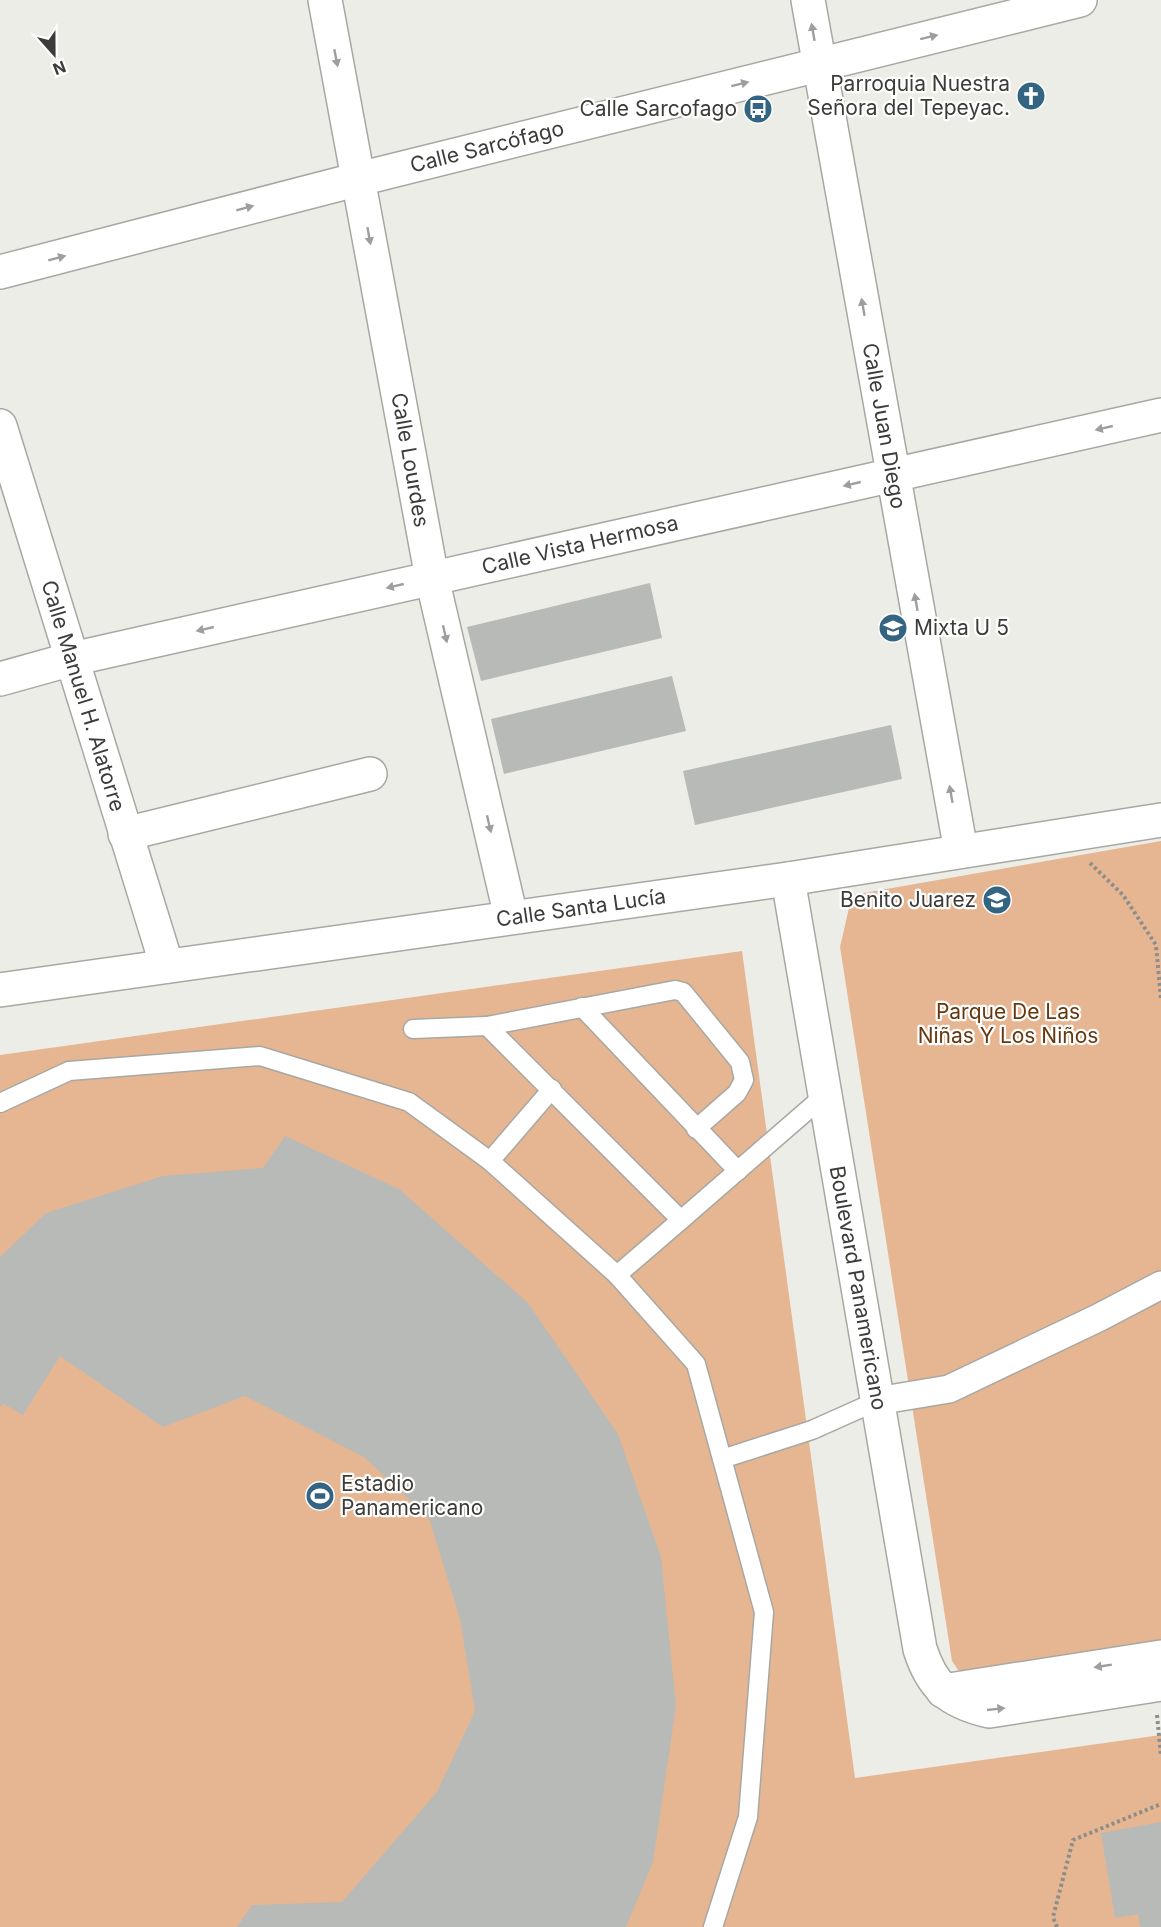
<svg xmlns="http://www.w3.org/2000/svg" width="1161" height="1927" viewBox="0 0 1161 1927" font-family="Inter,sans-serif">
<style>
.green{fill:#e6b693}
.building{fill:#b7bab6}
.lines{fill:none;stroke-linecap:round;stroke-linejoin:round}
.service-casing{stroke:#a8a8a3;stroke-width:21}
.pedestrian-casing{stroke:#a8a8a3;stroke-width:30}
.minor-casing{stroke:#a8a8a3;stroke-width:36}
.path{stroke:#8d8d8a;stroke-width:4;stroke-dasharray:3 3;stroke-linecap:butt}
.service{stroke:#fff;stroke-width:18}
.pedestrian{stroke:#fff;stroke-width:27}
.minor{stroke:#fff;stroke-width:33}
.oneway{fill:#9e9e9c}
.labels{text-anchor:middle;stroke-width:4.5;stroke-linejoin:round;paint-order:stroke}
.poi-label{font-size:21px;fill:#3c3c3a;stroke:#fff;text-anchor:end}
.street-label{font-size:21px;fill:#3c3c3a;stroke:#fff}
.park-label{font-size:21px;fill:#66380e;stroke:#fff}
</style>
<rect width="100%" height="100%" fill="#edede7"/>
<g class="green">
<path d="M1161,841V1652L967,1683L952,1661L840,947L852,895Z"/>
<path d="M742,951L855,1778L1161,1735V1927H0V1055Z"/>
</g>
<g class="building">
<path d="M650,583L662,638L481,681L467,627Z"/>
<path d="M672,676L686,731L504,774L491,719Z"/>
<path d="M891,725L902,779L695,825L683,771Z"/>
<path d="M285,1136L399,1189L528,1303L618,1434L661,1557L676,1706L653,1862L626,1927H237L252,1905L342,1902L437,1792L475,1711L460,1619L429,1518L364,1457L245,1396L163,1427L60,1356L23,1415L4,1404L0,1407V1257L46,1213L163,1176L263,1168Z"/>
<path d="M1161,1822V1927H1140L1138,1914L1115,1918L1101,1833Z"/>
</g>
<g class="lines">
<g class="service-casing">
<g id="service">
<path d="M582,1007L738,1171"/>
<path d="M413,1029L487,1026"/>
<path d="M0,1103L69,1071L260,1056L409,1102L490,1161L617,1275L681,1220"/>
<path d="M696,1129L737,1093L744,1080L740,1062L683,992L675,990L487,1026L681,1220L825,1095"/>
<path d="M490,1161L552,1089"/>
<path d="M617,1275L696,1364L764,1612L748,1817L713,1927"/>
<path d="M722,1459L812,1430L877,1401"/>
</g>
</g>
<g class="pedestrian-casing">
<path id="pedestrian" d="M877,1401L949,1389L1098,1318L1161,1285"/>
</g>
<g class="minor-casing">
<g id="minor">
<path d="M325,0L432,578L511,917"/>
<path d="M808,0L961,851"/>
<path d="M0,272L359,179L1080,0"/>
<path d="M0,426L167,966"/>
<path d="M0,679L72,659L1161,415"/>
<path d="M125,834L370,774"/>
<path d="M788,879L920,1649C932,1687 950,1702 989,1711L1161,1684"/>
<path d="M0,990L788,879L1161,820"/>
<path d="M943,1691L1161,1657"/>
</g>
</g>
<g class="path">
<path d="M1090,863L1123,895L1156,945L1161,999"/>
<path d="M1157,1715L1161,1756"/>
<path d="M1057,1927L1053,1917L1073,1840L1161,1804"/>
</g>
<use href="#service" class="service"/>
<use href="#pedestrian" class="pedestrian"/>
<use href="#minor" class="minor"/>
</g>
<defs><path id="oneway-solid" d="M-6-.8H1V-3.2L6.5 0L1 3.2V.8H-6Z" transform="scale(1.5)"/></defs>
<g class="oneway">
<use href="#oneway-solid" transform="translate(813 32) rotate(-100)"/>
<use href="#oneway-solid" transform="translate(929 37) rotate(-14)"/>
<use href="#oneway-solid" transform="translate(336 58) rotate(79)"/>
<use href="#oneway-solid" transform="translate(740 84) rotate(-14)"/>
<use href="#oneway-solid" transform="translate(245 208) rotate(-15)"/>
<use href="#oneway-solid" transform="translate(369 236) rotate(80)"/>
<use href="#oneway-solid" transform="translate(57 258) rotate(-15)"/>
<use href="#oneway-solid" transform="translate(863 307) rotate(-100)"/>
<use href="#oneway-solid" transform="translate(1104 428) rotate(167)"/>
<use href="#oneway-solid" transform="translate(852 484) rotate(167)"/>
<use href="#oneway-solid" transform="translate(395 586) rotate(167)"/>
<use href="#oneway-solid" transform="translate(916 602) rotate(-100)"/>
<use href="#oneway-solid" transform="translate(205 629) rotate(167)"/>
<use href="#oneway-solid" transform="translate(445 634) rotate(77)"/>
<use href="#oneway-solid" transform="translate(951 794) rotate(-100)"/>
<use href="#oneway-solid" transform="translate(489 824) rotate(77)"/>
<use href="#oneway-solid" transform="translate(1103 1666) rotate(171)"/>
<use href="#oneway-solid" transform="translate(996 1709) rotate(-6)"/>
</g>
<defs>
<g id="church-disc" transform="scale(1.5)"><circle r="9.5" fill="#336582" stroke="#fff"/><path d="M-1.2-6h2.4v3.5h3.3v2.4h-3.3V6h-2.4V-.1h-3.3v-2.4h3.3Z" fill="#fff"/></g>
<g id="bus-disc" transform="scale(1.5)"><circle r="9.5" fill="#336582" stroke="#fff"/><path d="M-5-6H5V4H4V6H2V4H-2V6H-4V4H-5ZM-3.5-4V0h7V-4ZM-3.5 1.2v1.5H-2V1.2ZM2 1.2v1.5H3.5V1.2Z" fill="#fff"/></g>
<g id="school-disc" transform="scale(1.5)"><circle r="9.5" fill="#336582" stroke="#fff"/><path d="M0-5L7-2L0 1L-7-2ZM-4 1L0 2.5L4 1V4Q0 6-4 4Z" fill="#fff"/></g>
<g id="stadium-disc" transform="scale(1.5)"><circle r="9.5" fill="#336582" stroke="#fff"/><path d="M0-5a6.5 5 0 1 0 0 10a6.5 5 0 1 0 0-10ZM-3.5-1.8h7v3.6h-7Z" fill="#fff"/></g>
</defs>
<g fill-rule="evenodd">
<use href="#church-disc" x="1031" y="96"/>
<use href="#bus-disc" x="758" y="109"/>
<use href="#school-disc" x="893" y="628"/>
<use href="#school-disc" x="997" y="900"/>
<use href="#stadium-disc" x="320" y="1496"/>
</g>
<g class="labels">
<g class="poi-label">
<text x="1010" y="91">Parroquia Nuestra<tspan x="1010" dy="24">Señora del Tepeyac.</tspan></text>
<text x="737" y="116">Calle Sarcofago</text>
<text x="914" y="635" text-anchor="start">Mixta U 5</text>
<text x="976" y="907">Benito Juarez</text>
<text x="341" y="1491" text-anchor="start">Estadio<tspan x="341" dy="24">Panamericano</tspan></text>
</g>
<g class="street-label">
<text transform="translate(487 147) rotate(-14)" y="7">Calle Sarcófago</text>
<text transform="translate(884 426) rotate(80)" y="7">Calle Juan Diego</text>
<text transform="translate(410 460) rotate(80)" y="7">Calle Lourdes</text>
<text transform="translate(580 545) rotate(-13)" y="7">Calle Vista Hermosa</text>
<text transform="translate(83 696) rotate(73)" y="7">Calle Manuel H. Alatorre</text>
<text transform="translate(581 908) rotate(-8)" y="7">Calle Santa Lucía</text>
<text transform="translate(858 1288) rotate(80)" y="7">Boulevard Panamericano</text>
</g>
<g class="park-label">
<text x="1008" y="1019">Parque De Las<tspan x="1008" dy="24">Niñas Y Los Niños</tspan></text>
</g>
</g>
<g transform="translate(54 54) rotate(159)" stroke="#ffffff" stroke-width="4.5" paint-order="stroke">
<path d="M0-4.5L10 22L0 15L-10 22Z" fill="#3c3c3a"/>
<text y="-9" font-size="16" font-weight="bold" text-anchor="middle" fill="#3c3c3a">N</text>
</g>
</svg>
